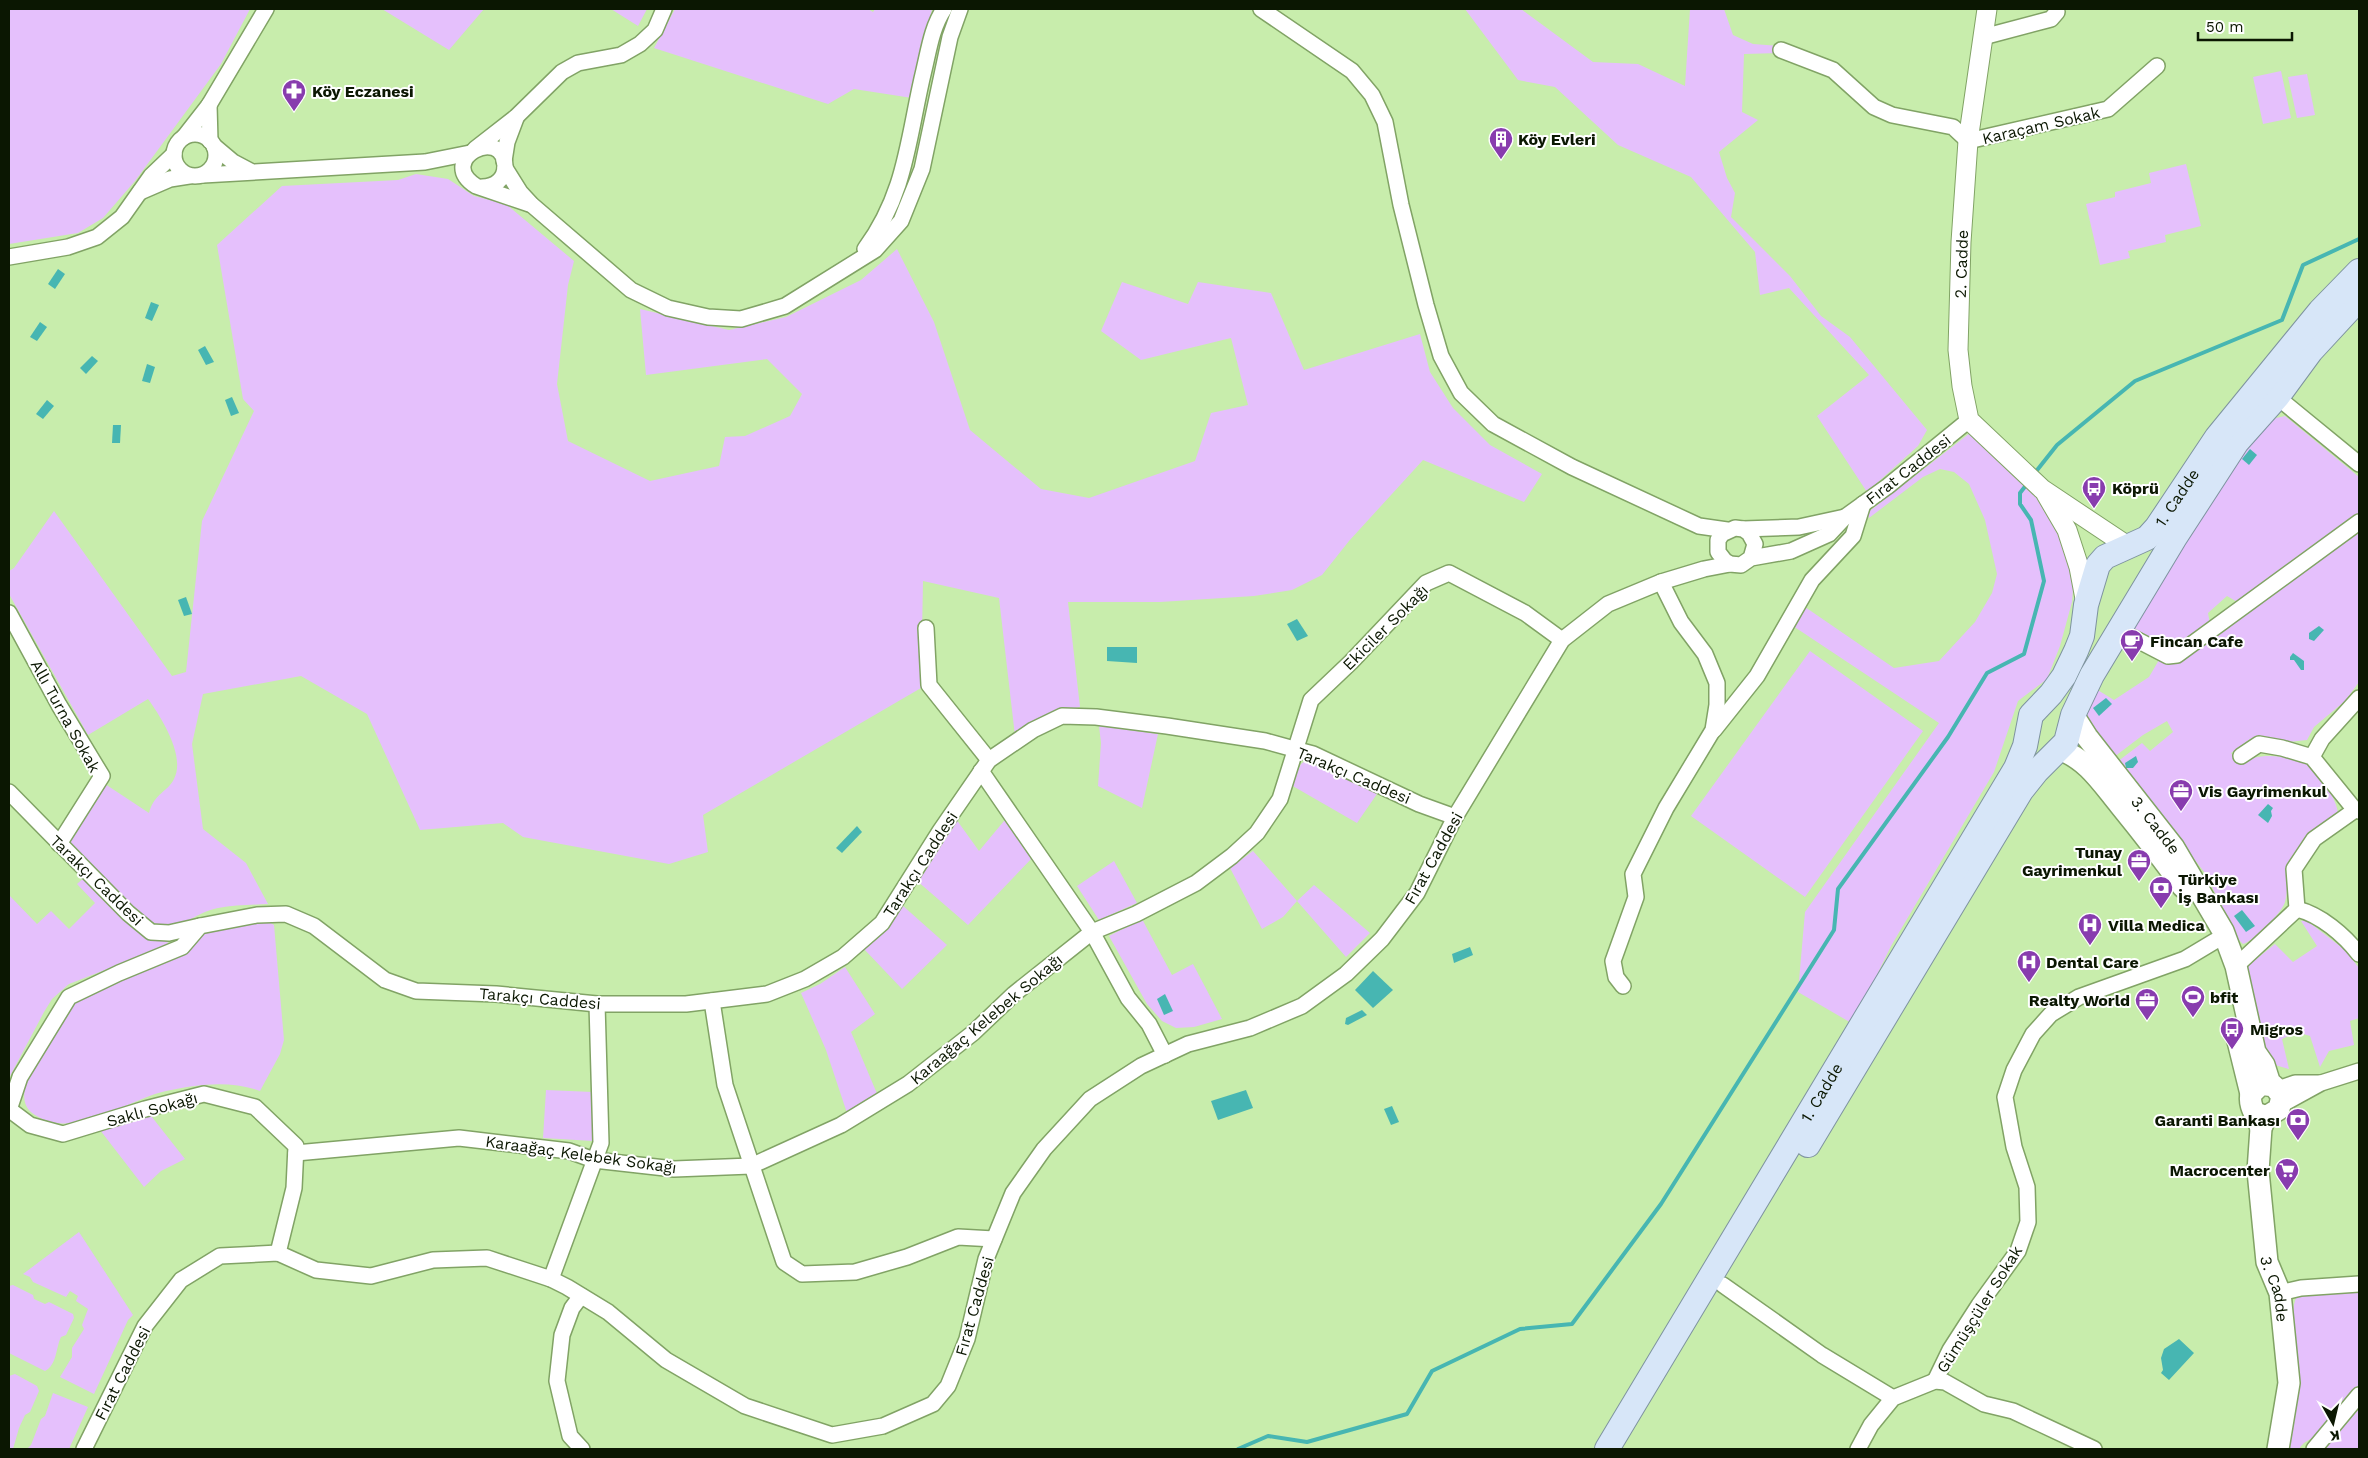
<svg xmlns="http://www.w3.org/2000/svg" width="2368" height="1458" viewBox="0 0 2368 1458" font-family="'Work Sans',sans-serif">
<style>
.green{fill:#e5c0fc}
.water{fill:#47b6b2}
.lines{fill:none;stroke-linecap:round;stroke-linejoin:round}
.stream{stroke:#47b6b2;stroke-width:4}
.minor-casing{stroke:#81a365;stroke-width:18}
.tertiary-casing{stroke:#81a365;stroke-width:21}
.secondary-casing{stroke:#81a365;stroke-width:24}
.primary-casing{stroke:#7e939f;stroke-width:26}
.minor{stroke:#fff;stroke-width:15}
.tertiary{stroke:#fff;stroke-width:19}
.secondary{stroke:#fff;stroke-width:21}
.primary{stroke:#d7e6f8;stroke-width:24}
.labels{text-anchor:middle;stroke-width:4;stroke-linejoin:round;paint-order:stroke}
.poi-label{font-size:16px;font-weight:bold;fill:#0b1702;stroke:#fff;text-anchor:start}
.street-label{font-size:16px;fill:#0b1702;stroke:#fff}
</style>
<rect width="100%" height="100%" fill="#c8edac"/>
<g class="green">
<path d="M9,9H250L221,64L135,181L103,218L78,233L9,244Z"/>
<path d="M382,9H484L449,50Z"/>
<path d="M611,9H647L638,26Z"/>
<path d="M675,9H868L873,12L875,9H932L912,98L854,89L828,104L654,48Z"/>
<path d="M1465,9H1521L1593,62L1638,64L1685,86L1690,9H1724L1733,35L1753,44L1781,46V53L1744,54L1742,112L1758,120L1719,152L1727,178L1735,193L1731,217L1790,276L1821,316L1850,337L1927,430L1918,446L1867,492L1817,416L1869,375L1789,288L1760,295L1755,252L1691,177L1618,145L1555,87L1518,80Z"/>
<path d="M2281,71L2291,118L2263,124L2253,77Z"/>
<path d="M2307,74L2315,115L2297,118L2288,77Z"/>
<path d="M2186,164L2201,226L2165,235L2166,242L2128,251L2130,258L2100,265L2086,204L2115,197V192L2151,183L2149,173Z"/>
<path d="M416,174L448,179L474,196L506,204L574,261L568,285L557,384L568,441L650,481L719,466L725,437L745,436L790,416L802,394L767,359L646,375L640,309L729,330L786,317L861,280L897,249L934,322L970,430L1041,489L1089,498L1195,461L1211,413L1248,405L1231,338L1141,360L1101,331L1122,282L1188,304L1198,282L1271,293L1304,370L1420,334L1430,372L1453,408L1490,445L1542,474L1524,502L1423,460L1349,541L1322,575L1292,590L1254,596L1160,602H1068L1080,707L1047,714L1015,736L999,598L923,581L921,688L703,815L708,852L669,864L523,837L503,823L420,830L367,714L301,676L203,694L192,744L203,829L246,863L268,904C252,905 234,905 218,908C184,915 180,941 142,916L69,842L105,784L149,813C155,792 167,793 174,779C186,756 161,717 148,699L88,735L9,594V571L14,568L54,511L172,676L186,672L202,521L254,411L243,399L217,245L282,186L398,180Z"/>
<path d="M2285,416L2359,477V517L2239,603L2227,596L2208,613L2210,624L2172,651L2130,630L2232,466L2270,423L2276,418Z"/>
<path d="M1970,433L2023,481L2053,516L2075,564L2072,602L2060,646L2047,679L2018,701L1994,772L1891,946L1853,1024L1798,992L1805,912L1939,723L1793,626L1805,607L1894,668L1939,661L1975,622L1992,593L1997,574L1985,520L1969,484L1954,472L1940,469L1923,477L1869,518L1867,513Z"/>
<path d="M2359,531V682L2345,701L2314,727L2307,740L2280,743L2258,738L2250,739L2231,753L2241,765C2255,751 2288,756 2305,763C2318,769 2339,802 2338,815L2287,870C2287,881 2288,892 2285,902C2282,913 2254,941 2243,944L2238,939L2205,873L2117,762L2142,743L2150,751L2173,732L2167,721L2143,735L2114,757L2087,721L2088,707L2096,689L2114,700L2149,677L2159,660L2168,664L2174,663L2258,606Z"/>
<path d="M1810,651L1923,731L1805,897L1691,816Z"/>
<path d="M1099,726L1158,734L1142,808L1098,786L1101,743Z"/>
<path d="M1305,761L1325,767L1379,791L1357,823L1291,785L1301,764Z"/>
<path d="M1009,815L1033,857L968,925L916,880L956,819L979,851Z"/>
<path d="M1253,851L1297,901L1314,885L1370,933L1346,957L1297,901L1283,917L1262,929L1230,868Z"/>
<path d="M1114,861L1137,903L1099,920L1077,886Z"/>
<path d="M86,876L166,939L169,945L69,984L52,999L44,1012L9,1078V895L37,924L51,911L69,929L95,903L77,884Z"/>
<path d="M902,905L947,945L902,989L864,949L883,931Z"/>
<path d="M264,919L274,925L284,1040L280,1054L260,1091C231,1080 197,1084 166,1091C126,1100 76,1141 35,1115C24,1108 23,1099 25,1086L73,1001L183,951L205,932Z"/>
<path d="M1142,919L1172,975L1193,964L1222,1019L1194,1027L1176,1028L1162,1021L1147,1004L1109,936Z"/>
<path d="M2306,920L2345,950L2359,968V1018L2350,1021L2354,1045L2329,1051L2320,1067L2310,1036L2297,1032L2282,1039L2289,1069L2275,1065L2266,1057L2245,968L2275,944L2293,962L2317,946L2301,921Z"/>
<path d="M845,967L875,1014L851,1032L878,1096L847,1113L826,1050L801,993L820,984Z"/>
<path d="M546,1090L593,1092L595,1137L593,1141L543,1138Z"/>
<path d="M148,1112L185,1159L161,1171L144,1187L100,1130Z"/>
<path d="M79,1232L133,1315L128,1320L94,1394L60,1377L72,1357V1348L84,1329L82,1325L88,1309L76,1301L78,1296L70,1291L66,1297L33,1282L30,1277L23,1274Z"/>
<path d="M13,1285L33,1295L34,1299L45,1304L49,1302L73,1314L74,1318L66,1335L61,1337C56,1347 57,1365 45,1371L9,1353V1286Z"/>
<path d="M2359,1288V1384C2345,1400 2336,1419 2320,1433C2312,1440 2305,1439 2299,1449H2289C2295,1408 2298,1370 2295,1329C2293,1316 2291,1303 2300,1292Z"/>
<path d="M15,1374L37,1386L39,1391L30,1412L25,1415L19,1428L13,1449H9V1376Z"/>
<path d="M53,1393L88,1407L69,1449H27L31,1445L41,1419L45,1416Z"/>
<path d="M2359,1409V1449H2324Z"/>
</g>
<g class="water">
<path d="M58,269L65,274L55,289L48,284Z"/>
<path d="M151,302L159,305L152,321L145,318Z"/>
<path d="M40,322L47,327L37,341L30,337Z"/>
<path d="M205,346L214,362L206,365L198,350Z"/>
<path d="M92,356L98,361L86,374L80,368Z"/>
<path d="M147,364L155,367L150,383L142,381Z"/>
<path d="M232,397L239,413L231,416L225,400Z"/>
<path d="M47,400L54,406L43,419L36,414Z"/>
<path d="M113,425H121L120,443H112Z"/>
<path d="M2250,449L2257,455L2249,465L2242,459Z"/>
<path d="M186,597L192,614L184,616L178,600Z"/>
<path d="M1297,619L1308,636L1297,641L1287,624Z"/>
<path d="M2319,626L2324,630L2314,641L2309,639V633Z"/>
<path d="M1107,647H1137V663L1107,661Z"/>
<path d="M2293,653L2304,661V670H2301L2294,660H2290V657Z"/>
<path d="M2106,698L2112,704L2099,716L2093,708Z"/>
<path d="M2136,756L2138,762L2133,768H2126L2125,763Z"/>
<path d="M2268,804L2273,808L2271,811L2272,816L2268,823L2258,815Z"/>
<path d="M857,826L862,832L842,853L836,848Z"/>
<path d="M2242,910L2255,926L2246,932L2234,916Z"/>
<path d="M1470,947L1473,955L1454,963L1452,954Z"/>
<path d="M1373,971L1393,990L1373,1008L1355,990Z"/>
<path d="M1165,994L1173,1011L1164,1015L1157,999Z"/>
<path d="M1362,1010L1367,1015L1348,1025L1345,1024L1346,1018Z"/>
<path d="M1246,1090L1253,1108L1218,1120L1211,1101Z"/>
<path d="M1392,1106L1399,1122L1391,1125L1384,1109Z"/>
<path d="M2179,1339L2194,1353L2169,1380L2161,1373L2163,1370L2161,1358L2164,1349Z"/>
</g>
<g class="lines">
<g class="stream">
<path d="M2034,474L2057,445L2135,381L2282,320L2303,265L2359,239"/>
<path d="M1238,1449L1268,1436L1307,1442L1407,1414L1432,1371L1520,1329L1572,1324L1661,1204L1834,930L1838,889L1948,737L1987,673L2024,654L2044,581L2031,520L2020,504V493L2027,484"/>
</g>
<g class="minor-casing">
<g id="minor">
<path d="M1261,9L1352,71L1372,95L1385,122L1401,205L1426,305L1441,356L1461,393L1493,424L1572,467L1699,526L1727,530"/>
<path d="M1983,37L2051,19L2057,12"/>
<path d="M1781,50L1833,70L1874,107L1892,115L1953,127L1968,141L2108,109L2157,66"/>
<path d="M209,105L210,141"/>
<circle cx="195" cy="155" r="21"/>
<path d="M184,137L209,105L266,9"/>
<path d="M214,146L233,162L250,171"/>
<path d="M475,149L516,117L562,72L578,63L621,55L640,44L655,30L664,9"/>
<path d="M504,161L507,142L516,118"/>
<path d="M505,168L520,192L532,205L631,290L668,308L708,317L741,319L785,306L875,250L901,221L922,169L950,37L960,9"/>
<path d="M203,175L425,162L470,153"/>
<path d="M482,187C495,187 505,179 505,166C503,124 435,160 476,186L529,204"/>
<path d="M140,192L170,179L189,176"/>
<path d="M865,249C907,192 908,136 924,70C929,49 932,27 944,9"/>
<path d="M9,257L68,247L97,237L122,217L151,176L174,154"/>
<path d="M2271,392L2359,464"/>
<path d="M1743,529L1799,527L1845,517"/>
<path d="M1751,558L1755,544L1749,533L1743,529L1735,528L1722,534L1718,540V552L1725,561L1730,564L1741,565L1751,558L1791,551L1829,534L1845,517L1888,486L1969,420"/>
<path d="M9,613L59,705L102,776L59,844"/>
<path d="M926,628L929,685L989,760"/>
<path d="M2120,631L2168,656L2177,655L2359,522"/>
<path d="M1714,730L1757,676L1812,580L1853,536L1863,504"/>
<path d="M2241,756L2259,744L2282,748L2312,757L2355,810L2359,811"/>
<path d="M2312,757L2322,739L2359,698"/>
<path d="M981,771L1092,932L1128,998L1149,1024L1165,1055"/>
<path d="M9,792L128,913L151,932L169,933L200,926"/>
<path d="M2297,909C2321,915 2344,935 2359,954"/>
<path d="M2236,966L2297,909L2294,869L2314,839L2355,810"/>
<path d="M1623,986L1616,977L1613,961L1636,897L1633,874L1666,808L1713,730L1717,705V683L1705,654L1681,622L1661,582"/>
<path d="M712,1001L725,1085L784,1262L802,1274L855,1272L907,1257L958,1237L994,1239"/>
<path d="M2278,1089L2295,1083H2320"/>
<path d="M2281,1105L2321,1083L2359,1071"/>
<path d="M9,1110L20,1077L69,997L119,973L182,947L200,926L257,915L286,914L314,926L385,980L416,991L496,994L597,1004H686L767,994L805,979L843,957L882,923L940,831L989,760L1033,730L1062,716L1096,717L1167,726L1265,741L1294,749L1313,754L1419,804L1455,817"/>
<path d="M10,1110L30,1125L63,1134L145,1109L204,1094L255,1107L296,1146L294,1188L278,1253"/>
<path d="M296,1153L459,1138L569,1151L594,1160L674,1169L751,1166L841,1125L908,1084L973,1033L1014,994L1092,932L1136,914L1196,883L1232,856L1257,833L1280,799L1311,700L1351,662L1426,583L1449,573L1525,613L1562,640"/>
<path d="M551,1279L601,1143L597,1004"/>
<path d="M1723,1285L1822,1355L1893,1398"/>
<path d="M2280,1293L2301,1288L2359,1284"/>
<path d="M581,1296L572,1308L562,1335L557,1381L570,1436L582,1449"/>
<path d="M1935,1381L1950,1350L1979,1305L2018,1251L2028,1222L2027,1187L2014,1147L2005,1097L2014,1070L2033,1034L2051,1014L2079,997L2185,959L2215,941"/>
<path d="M84,1449L145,1326L181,1280L220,1256L278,1253L316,1270L371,1276L433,1260L487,1258L551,1279L567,1287L608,1312L666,1360L745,1406L832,1435L883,1426L933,1404L948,1386L967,1339L986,1259L1013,1193L1044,1149L1090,1099L1141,1066L1188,1044L1250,1028L1302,1006L1346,974L1382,939L1417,893L1455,817L1562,640L1608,604L1661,582L1704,569L1730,564"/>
<path d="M1858,1449L1871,1425L1893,1398L1935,1381L1945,1382L1984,1404L2013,1411L2094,1449"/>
<path d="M2314,1449L2359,1395"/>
</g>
</g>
<g class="tertiary-casing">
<g id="tertiary">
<path d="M1987,9L1968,141L1961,242L1958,350L1962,386L1969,420L2042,489L2129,547"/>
<path d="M2046,494L2067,530L2079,567L2086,604"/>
</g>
</g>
<g class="secondary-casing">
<g id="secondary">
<path id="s1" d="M2073,715L2087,737L2174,848L2223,931L2236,966L2255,1052L2264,1065L2270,1084"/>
<path d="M2059,749C2088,760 2101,782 2120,805C2142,832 2163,859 2183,887"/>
<path d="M2236,1033L2251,1094"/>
<path d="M2256,1113L2266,1117L2279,1109L2282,1096L2274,1086L2261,1084L2251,1094C2248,1106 2257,1116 2261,1128"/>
<path id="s2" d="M2266,1117L2261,1128L2258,1171L2267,1262L2280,1293L2289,1383L2278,1449"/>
</g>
</g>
<g class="primary-casing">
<g id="primary">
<path d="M1808,1145L2021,791L2037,771L2066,742L2073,715L2092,675L2174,539L2237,442L2278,396L2311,351L2359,299"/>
<path id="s3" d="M1607,1449L2016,768L2025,746L2031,715L2051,694L2064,676L2076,651L2082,636L2086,605L2098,565L2105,557L2147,538L2157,527L2217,437L2320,311L2359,271"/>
</g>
</g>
<use href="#minor" class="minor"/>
<use href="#tertiary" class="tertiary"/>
<use href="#secondary" class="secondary"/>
<use href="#primary" class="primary"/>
</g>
<defs>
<g id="pharmacy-pin" transform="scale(1.25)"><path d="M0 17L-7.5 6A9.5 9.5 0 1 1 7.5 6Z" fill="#883cae" stroke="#fff"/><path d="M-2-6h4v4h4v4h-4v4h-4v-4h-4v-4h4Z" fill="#fff"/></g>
<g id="building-pin" transform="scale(1.25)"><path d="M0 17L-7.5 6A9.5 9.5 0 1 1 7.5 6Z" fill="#883cae" stroke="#fff"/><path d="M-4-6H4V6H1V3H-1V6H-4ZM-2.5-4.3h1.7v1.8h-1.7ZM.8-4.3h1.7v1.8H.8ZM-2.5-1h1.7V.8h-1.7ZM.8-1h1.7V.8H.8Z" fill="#fff"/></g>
<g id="bus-pin" transform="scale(1.25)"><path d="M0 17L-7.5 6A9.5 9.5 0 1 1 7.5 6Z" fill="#883cae" stroke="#fff"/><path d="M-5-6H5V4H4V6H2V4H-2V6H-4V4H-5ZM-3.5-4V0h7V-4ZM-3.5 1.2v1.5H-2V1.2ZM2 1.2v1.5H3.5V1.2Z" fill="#fff"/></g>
<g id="cafe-pin" transform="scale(1.25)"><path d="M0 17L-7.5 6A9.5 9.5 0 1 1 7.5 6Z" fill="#883cae" stroke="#fff"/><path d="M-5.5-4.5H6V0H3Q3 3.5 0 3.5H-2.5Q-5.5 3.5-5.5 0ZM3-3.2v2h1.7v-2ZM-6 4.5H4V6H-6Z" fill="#fff"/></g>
<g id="office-pin" transform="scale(1.25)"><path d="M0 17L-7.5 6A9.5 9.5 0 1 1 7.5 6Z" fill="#883cae" stroke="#fff"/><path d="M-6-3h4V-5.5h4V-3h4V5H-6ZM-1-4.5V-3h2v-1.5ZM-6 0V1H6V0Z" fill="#fff"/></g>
<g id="bank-pin" transform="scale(1.25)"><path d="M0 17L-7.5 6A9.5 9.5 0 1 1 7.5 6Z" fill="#883cae" stroke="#fff"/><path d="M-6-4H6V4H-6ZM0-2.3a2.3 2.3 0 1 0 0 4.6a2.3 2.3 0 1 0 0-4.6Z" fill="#fff"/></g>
<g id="hospital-pin" transform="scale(1.25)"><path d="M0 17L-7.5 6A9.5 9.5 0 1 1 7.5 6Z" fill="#883cae" stroke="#fff"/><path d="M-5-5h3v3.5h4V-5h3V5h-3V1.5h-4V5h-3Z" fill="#fff"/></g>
<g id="stadium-pin" transform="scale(1.25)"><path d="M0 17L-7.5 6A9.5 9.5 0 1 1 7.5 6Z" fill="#883cae" stroke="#fff"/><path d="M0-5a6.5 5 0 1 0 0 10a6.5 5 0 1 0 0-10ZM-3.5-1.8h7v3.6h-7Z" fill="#fff"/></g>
<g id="supermarket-pin" transform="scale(1.25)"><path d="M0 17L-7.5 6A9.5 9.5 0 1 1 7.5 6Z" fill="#883cae" stroke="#fff"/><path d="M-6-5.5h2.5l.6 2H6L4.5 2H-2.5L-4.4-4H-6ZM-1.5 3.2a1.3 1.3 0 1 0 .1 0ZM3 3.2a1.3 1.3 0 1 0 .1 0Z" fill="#fff"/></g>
</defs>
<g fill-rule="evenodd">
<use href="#pharmacy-pin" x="294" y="91"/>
<use href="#building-pin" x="1501" y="139"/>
<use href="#bus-pin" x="2094" y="488"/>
<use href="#cafe-pin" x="2132" y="641"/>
<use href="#office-pin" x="2181" y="791"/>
<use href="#office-pin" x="2139" y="861"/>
<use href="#bank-pin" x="2161" y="888"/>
<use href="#hospital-pin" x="2090" y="925"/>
<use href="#hospital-pin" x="2029" y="962"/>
<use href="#stadium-pin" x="2193" y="997"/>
<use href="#office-pin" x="2147" y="1000"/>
<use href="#bus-pin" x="2232" y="1029"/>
<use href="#bank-pin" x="2298" y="1120"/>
<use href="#supermarket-pin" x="2287" y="1170"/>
</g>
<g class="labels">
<g class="poi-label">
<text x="312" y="97">Köy Eczanesi</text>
<text x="1518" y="145">Köy Evleri</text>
<text x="2112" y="494">Köprü</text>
<text x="2150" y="647">Fincan Cafe</text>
<text x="2198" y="797">Vis Gayrimenkul</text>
<text x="2122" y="858" text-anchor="end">Tunay<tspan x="2122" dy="18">Gayrimenkul</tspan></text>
<text x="2178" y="885">Türkiye<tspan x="2178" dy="18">İş Bankası</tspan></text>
<text x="2108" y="931">Villa Medica</text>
<text x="2046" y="968">Dental Care</text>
<text x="2210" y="1003">bfit</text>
<text x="2130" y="1006" text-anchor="end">Realty World</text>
<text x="2250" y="1035">Migros</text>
<text x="2280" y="1126" text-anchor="end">Garanti Bankası</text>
<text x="2270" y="1176" text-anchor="end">Macrocenter</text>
</g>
<g class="street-label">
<text transform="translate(2041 125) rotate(-13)" y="6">Karaçam Sokak</text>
<text transform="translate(1961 264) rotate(-88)" y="6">2. Cadde</text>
<text transform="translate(1908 469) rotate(-38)" y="6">Fırat Caddesi</text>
<text dy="6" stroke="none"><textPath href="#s3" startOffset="1125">1. Cadde</textPath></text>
<text transform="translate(1385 627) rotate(-45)" y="6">Ekiciler Sokağı</text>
<text transform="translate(66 716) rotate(61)" y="6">Allı Turna Sokak</text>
<text transform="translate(1354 775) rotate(23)" y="6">Tarakçı Caddesi</text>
<text dy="6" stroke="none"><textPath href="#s1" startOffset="138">3. Cadde</textPath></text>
<text transform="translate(1433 858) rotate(-61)" y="6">Fırat Caddesi</text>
<text transform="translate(920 864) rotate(-57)" y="6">Tarakçı Caddesi</text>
<text transform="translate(97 880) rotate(44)" y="6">Tarakçı Caddesi</text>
<text transform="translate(540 998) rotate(5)" y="6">Tarakçı Caddesi</text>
<text transform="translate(986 1019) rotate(-40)" y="6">Karaağaç Kelebek Sokağı</text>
<text dy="6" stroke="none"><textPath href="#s3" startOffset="416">1. Cadde</textPath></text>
<text transform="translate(152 1109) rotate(-15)" y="6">Saklı Sokağı</text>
<text transform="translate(581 1154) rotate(8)" y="6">Karaağaç Kelebek Sokağı</text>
<text dy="6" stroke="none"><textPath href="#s2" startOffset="175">3. Cadde</textPath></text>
<text transform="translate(974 1306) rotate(-74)" y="6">Fırat Caddesi</text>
<text transform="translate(1979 1309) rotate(-58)" y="6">Gümüşçüler Sokak</text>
<text transform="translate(122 1373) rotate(-63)" y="6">Fırat Caddesi</text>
</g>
</g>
<rect width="2368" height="1458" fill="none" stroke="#0b1702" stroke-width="20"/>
<g transform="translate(2333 1423) rotate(172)" stroke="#ffffff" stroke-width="4" paint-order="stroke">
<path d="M0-4L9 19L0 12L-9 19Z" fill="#0b1702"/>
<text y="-8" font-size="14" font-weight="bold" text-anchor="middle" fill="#0b1702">K</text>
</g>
<path d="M2198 32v8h94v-8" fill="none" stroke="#0b1702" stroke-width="2.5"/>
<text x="2206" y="32" font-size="15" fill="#0b1702" stroke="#ffffff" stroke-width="4" paint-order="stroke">50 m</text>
</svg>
